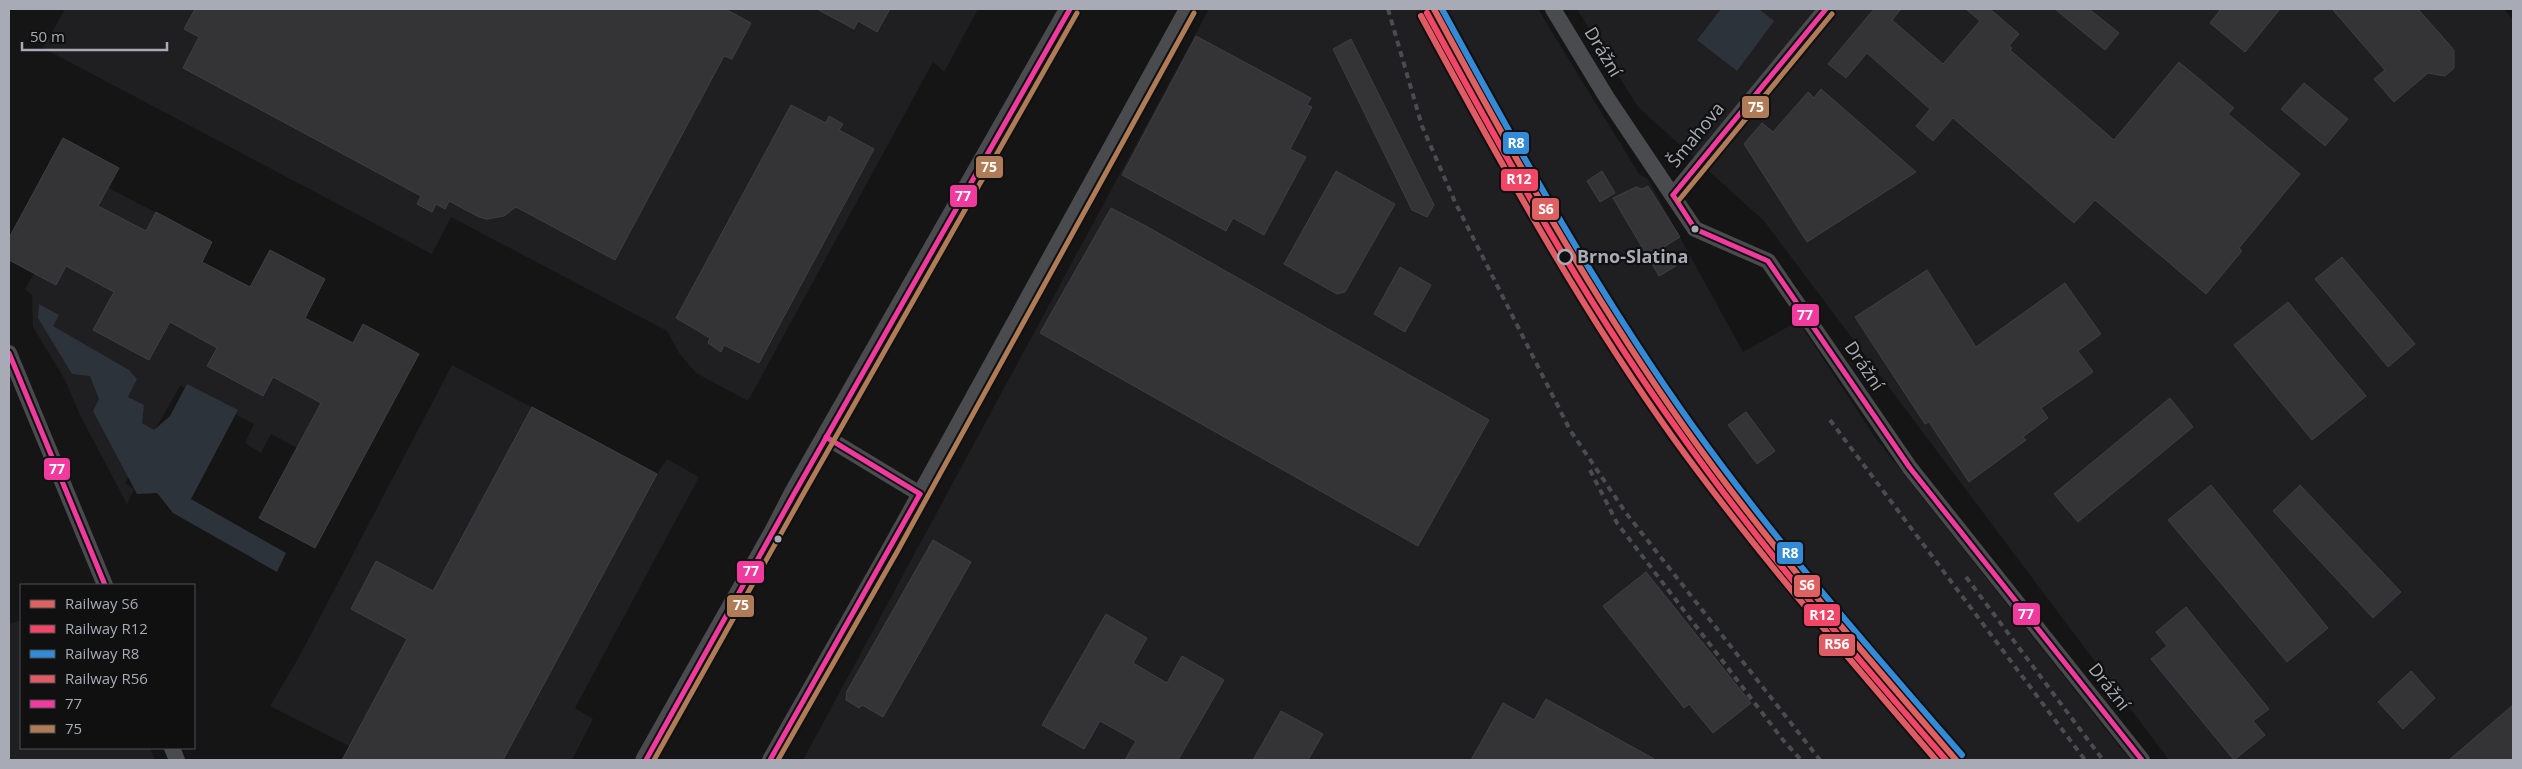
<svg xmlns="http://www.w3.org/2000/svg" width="2522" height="769" viewBox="0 0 2522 769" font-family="'Open Sans',sans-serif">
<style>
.built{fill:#1f1f21}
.water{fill:#2d333a}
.building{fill:#343437;stroke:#3e3f42}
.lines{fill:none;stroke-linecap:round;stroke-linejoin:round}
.minor{stroke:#4a4b4e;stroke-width:16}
.tertiary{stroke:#4a4b4e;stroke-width:21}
.rail{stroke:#4b4c4f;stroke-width:4;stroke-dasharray:6 5;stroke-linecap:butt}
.bus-1-casing{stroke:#101011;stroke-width:9}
.bus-2-casing{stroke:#101011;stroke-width:9}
.bus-1{stroke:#f13a9d;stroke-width:5}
.bus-2{stroke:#b07c57;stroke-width:5}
.rail-1-casing{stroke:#101011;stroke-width:10}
.rail-2-casing{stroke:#101011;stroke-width:10}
.rail-3-casing{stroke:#101011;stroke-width:10}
.rail-4-casing{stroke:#101011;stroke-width:10}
.rail-1{stroke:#df6060;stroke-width:6}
.rail-2{stroke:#f34667;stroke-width:6}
.rail-3{stroke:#338bd7;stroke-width:6}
.rail-4{stroke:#e05c64;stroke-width:6}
.bus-dot{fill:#a8abb5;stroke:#101011;stroke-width:2}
.stop-dot{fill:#101011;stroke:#a8abb5;stroke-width:2.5}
.labels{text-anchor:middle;stroke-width:4.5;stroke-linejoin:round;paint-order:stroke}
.street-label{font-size:18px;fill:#a8abb5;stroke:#101011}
.stop-label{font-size:18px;font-weight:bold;fill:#a8abb5;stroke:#101011;text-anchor:start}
.line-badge{stroke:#101011;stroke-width:2}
.badge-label{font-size:14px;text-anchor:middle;font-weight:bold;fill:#fff}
</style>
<rect width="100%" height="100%" fill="#151516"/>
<g class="built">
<path d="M65,9H978L944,72L933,62L748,401L696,373L679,353L667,331L451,217L432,254L43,48Z"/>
<path d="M1209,9H1538L1639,174L1648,179L1743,352L1798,321L1877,440L2130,760H803Z"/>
<path d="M1577,9H2504L2513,20V760H2169L1764,221L1638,107Z"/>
<path d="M63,138L119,168L109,188L212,242L202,262L250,287L270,250L325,279L305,318L354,345L297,448L271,434L261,453L245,443L254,424L180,386L125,483L134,489L127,504L80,415L65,380L33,327L32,295L25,289L34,274L9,260V238Z"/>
<path d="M452,365L657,474L667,459L699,477L575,708L593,719L572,760H342L349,746L270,706L299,657Z"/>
<path d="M21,620V748H150L155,760H9V624Z"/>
</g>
<g class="water">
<path d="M1721,9H1759L1774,21L1737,71L1697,40Z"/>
<path d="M39,304L59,315L53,326L129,370L137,379L128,397L144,405L142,423L154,430L170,416L187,384L238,410L191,499L286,553L277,572L173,513L157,493L137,494L93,411L99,399L90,376L72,374L38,318Z"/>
</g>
<g class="building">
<path d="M195,9H725L751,23L732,59L724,56L615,260L516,207L504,216L487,219L479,217L449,201L445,209L436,204L432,212L417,204L421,196L183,68L199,37L184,29Z"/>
<path d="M817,9H890L877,32L858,21L854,29Z"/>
<path d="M1874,9H1901L1892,20L1943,64L1980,21L1966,9H1990L2019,34L2009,46L2012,48L2010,50L2114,140L2179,62L2234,108L2228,114L2300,174L2239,248L2242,251L2206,294L2095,200L2074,223L1953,118L1933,141L1916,126L1930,109L1867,53L1846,78L1828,64Z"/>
<path d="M2055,9H2089L2119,33L2105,50Z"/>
<path d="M2221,9H2280L2245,52L2210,23Z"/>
<path d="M2332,9H2418L2454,50V68L2445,76L2428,73L2394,102L2374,79L2385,70Z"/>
<path d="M1196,36L1311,98L1307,105L1312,107L1290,149L1306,157L1264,235L1233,218L1226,231L1122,175Z"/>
<path d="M1351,39L1434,205L1427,217L1412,210L1333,49Z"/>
<path d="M2304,83L2348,119L2325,146L2281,109Z"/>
<path d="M1821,89L1916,172L1807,242L1744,144L1762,123L1773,132L1808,92L1814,98Z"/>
<path d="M791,105L826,123L829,116L843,124L839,130L874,149L759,363L724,345L721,352L708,343L710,338L676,318Z"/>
<path d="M63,138L119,168L98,206L146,231L156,212L212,242L202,262L250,287L270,250L325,279L305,318L353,343L363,324L419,354L315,548L259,518L321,403L273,377L263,396L207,366L217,348L170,322L149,360L93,330L114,292L66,266L56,285L9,260V238Z"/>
<path d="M1336,171L1395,204L1345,292L1337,294L1284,264Z"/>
<path d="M1602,171L1615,193L1600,202L1587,181Z"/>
<path d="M1648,186L1680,237L1664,247L1676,266L1659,276L1613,198L1636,187L1642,189Z"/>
<path d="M1111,208L1146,226L1489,420L1418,546L1040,333Z"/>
<path d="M2342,257L2415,344L2388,367L2315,279Z"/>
<path d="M1400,267L1431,285L1405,332L1374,314Z"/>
<path d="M1927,270L1976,347L2065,283L2101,334L2078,351L2093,372L2041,408L2048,418L2023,437L2026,440L1969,482L1929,422L1925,424L1855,317Z"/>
<path d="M2288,302L2366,396L2312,440L2234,345Z"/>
<path d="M2170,398L2193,427L2078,522L2054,494Z"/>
<path d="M532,407L657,474L503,760H342L407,639L351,609L376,561L433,591Z"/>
<path d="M1746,412L1775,451L1757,464L1728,425Z"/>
<path d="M2211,485L2328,628L2287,662L2168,520Z"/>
<path d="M2300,485L2401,592L2373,618L2273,511Z"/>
<path d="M933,540L971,562L883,717L862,705L859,708L846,700L847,691Z"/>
<path d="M1646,572L1751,703L1713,733L1689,704L1684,708L1603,606Z"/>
<path d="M2186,607L2269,709L2253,721L2265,735L2234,760L2151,659L2167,646L2156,632Z"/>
<path d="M1106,614L1147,638L1133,663L1167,683L1182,656L1224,680L1178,760H1125L1136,741L1100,721L1084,749L1042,725Z"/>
<path d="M2411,671L2435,698L2403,729L2378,702Z"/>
<path d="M1546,699L1656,760H1471L1503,703L1534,720Z"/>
<path d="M2513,705V760H2449Z"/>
<path d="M1281,711L1323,734L1308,760H1253Z"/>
</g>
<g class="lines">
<g class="minor">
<path d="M1553,9L1607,98L1695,229L1768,261L1910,468L2142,760"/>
<path d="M1673,195L1826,9"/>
<path d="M9,353L105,585"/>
<path d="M826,437L920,494"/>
<path d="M172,748L177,760"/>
<path d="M770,760L890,548L1187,9"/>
</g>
<path class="tertiary" d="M646,760L774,533L794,494L1070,9"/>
<g class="rail">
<path d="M1388,9L1422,126L1455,202L1570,430L1626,513L1820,760"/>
<path d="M1830,420L2085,760"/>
<path d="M1590,470L1617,523L1783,740L1801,760"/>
<path d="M1966,577L2103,760"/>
</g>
<g class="bus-1-casing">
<g id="bus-1">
<path d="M1673,195L1695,229L1768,261L1910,468L2142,760"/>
<path d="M1673,195L1826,9"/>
<path d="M9,353L105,585"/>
<path d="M826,437L920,494"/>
<path d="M646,760L794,494L1070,9"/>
<path d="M770,760L920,494"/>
</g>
</g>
<g class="bus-2-casing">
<g id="bus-2">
<path d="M1679,200L1832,14"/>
<path d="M654,760L801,498L1077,13"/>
<path d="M778,760L897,552L1194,13"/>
</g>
</g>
<use href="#bus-1" class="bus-1"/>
<use href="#bus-2" class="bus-2"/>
<g class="rail-1-casing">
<path id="rail-1" d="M1434,9C1511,152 1591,295 1685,428C1768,545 1863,652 1956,760"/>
</g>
<g class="rail-2-casing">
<path id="rail-2" d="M1427,13C1505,156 1584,300 1680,433C1761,548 1854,654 1946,760"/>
</g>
<g class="rail-3-casing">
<path id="rail-3" d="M1442,9C1519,151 1598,293 1692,425C1775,541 1869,648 1962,755"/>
</g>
<g class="rail-4-casing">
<path id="rail-4" d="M1421,16C1499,160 1578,305 1674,439C1755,551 1846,655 1936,760"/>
</g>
<use href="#rail-1" class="rail-1"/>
<use href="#rail-2" class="rail-2"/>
<use href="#rail-3" class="rail-3"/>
<use href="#rail-4" class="rail-4"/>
</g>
<g class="bus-dot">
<circle cx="1695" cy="229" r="4.5"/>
<circle cx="778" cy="539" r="4.5"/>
</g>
<circle class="stop-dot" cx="1565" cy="257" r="7"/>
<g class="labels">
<g class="street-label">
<text transform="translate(1603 52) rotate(59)" y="6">Drážní</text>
<text transform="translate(1696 135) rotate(-51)" y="6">Šmahova</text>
<text transform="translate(1864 366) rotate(56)" y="6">Drážní</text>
<text transform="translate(2109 687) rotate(52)" y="6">Drážní</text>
</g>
<g class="stop-label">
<text x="1577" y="263">Brno-Slatina</text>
</g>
</g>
<g class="line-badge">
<rect x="1741" y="95" width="29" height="24" rx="5" fill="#b07c57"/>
<rect x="1502" y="131" width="28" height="24" rx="5" fill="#338bd7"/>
<rect x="975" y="155" width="29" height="24" rx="5" fill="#b07c57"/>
<rect x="1500" y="168" width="39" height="24" rx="5" fill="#f34667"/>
<rect x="949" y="184" width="29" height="24" rx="5" fill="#f13a9d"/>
<rect x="1531" y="197" width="29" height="24" rx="5" fill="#df6060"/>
<rect x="1791" y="303" width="29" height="24" rx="5" fill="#f13a9d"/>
<rect x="43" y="457" width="28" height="24" rx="5" fill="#f13a9d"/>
<rect x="1776" y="541" width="28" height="24" rx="5" fill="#338bd7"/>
<rect x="736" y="560" width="29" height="24" rx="5" fill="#f13a9d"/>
<rect x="1793" y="574" width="28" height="24" rx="5" fill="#df6060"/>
<rect x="726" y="594" width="29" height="24" rx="5" fill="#b07c57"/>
<rect x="2012" y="602" width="29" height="24" rx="5" fill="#f13a9d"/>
<rect x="1803" y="603" width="38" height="24" rx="5" fill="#f34667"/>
<rect x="1818" y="633" width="38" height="24" rx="5" fill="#e05c64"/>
</g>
<g class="badge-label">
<text x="1756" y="112">75</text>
<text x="1516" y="148">R8</text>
<text x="989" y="172">75</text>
<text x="1519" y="184">R12</text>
<text x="963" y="201">77</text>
<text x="1546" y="214">S6</text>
<text x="1805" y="320">77</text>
<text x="57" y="474">77</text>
<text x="1790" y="558">R8</text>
<text x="751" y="576">77</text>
<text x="1807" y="590">S6</text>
<text x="741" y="610">75</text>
<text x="2026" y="619">77</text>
<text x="1822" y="620">R12</text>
<text x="1837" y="649">R56</text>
</g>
<rect width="2522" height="769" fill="none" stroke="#a8abb5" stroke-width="20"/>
<rect x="20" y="584" width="175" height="165" fill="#101011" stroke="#4d4e53"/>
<rect x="30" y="600" width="25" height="8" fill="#df6060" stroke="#4d4e53"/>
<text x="65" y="609" font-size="15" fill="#a8abb5">Railway S6</text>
<rect x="30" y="625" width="25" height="8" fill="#f34667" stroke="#4d4e53"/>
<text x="65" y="634" font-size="15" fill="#a8abb5">Railway R12</text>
<rect x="30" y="650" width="25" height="8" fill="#338bd7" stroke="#4d4e53"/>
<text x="65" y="659" font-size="15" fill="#a8abb5">Railway R8</text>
<rect x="30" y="675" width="25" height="8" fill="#e05c64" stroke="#4d4e53"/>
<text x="65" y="684" font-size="15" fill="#a8abb5">Railway R56</text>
<rect x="30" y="700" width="25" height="8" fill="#f13a9d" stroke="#4d4e53"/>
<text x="65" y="709" font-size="15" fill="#a8abb5">77</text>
<rect x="30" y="725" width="25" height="8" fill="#b07c57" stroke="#4d4e53"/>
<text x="65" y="734" font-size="15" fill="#a8abb5">75</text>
<path d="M22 42v8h145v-8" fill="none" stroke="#a8abb5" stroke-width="2.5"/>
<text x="30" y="42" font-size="15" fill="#a8abb5" stroke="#101011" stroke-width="4" paint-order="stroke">50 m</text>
</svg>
